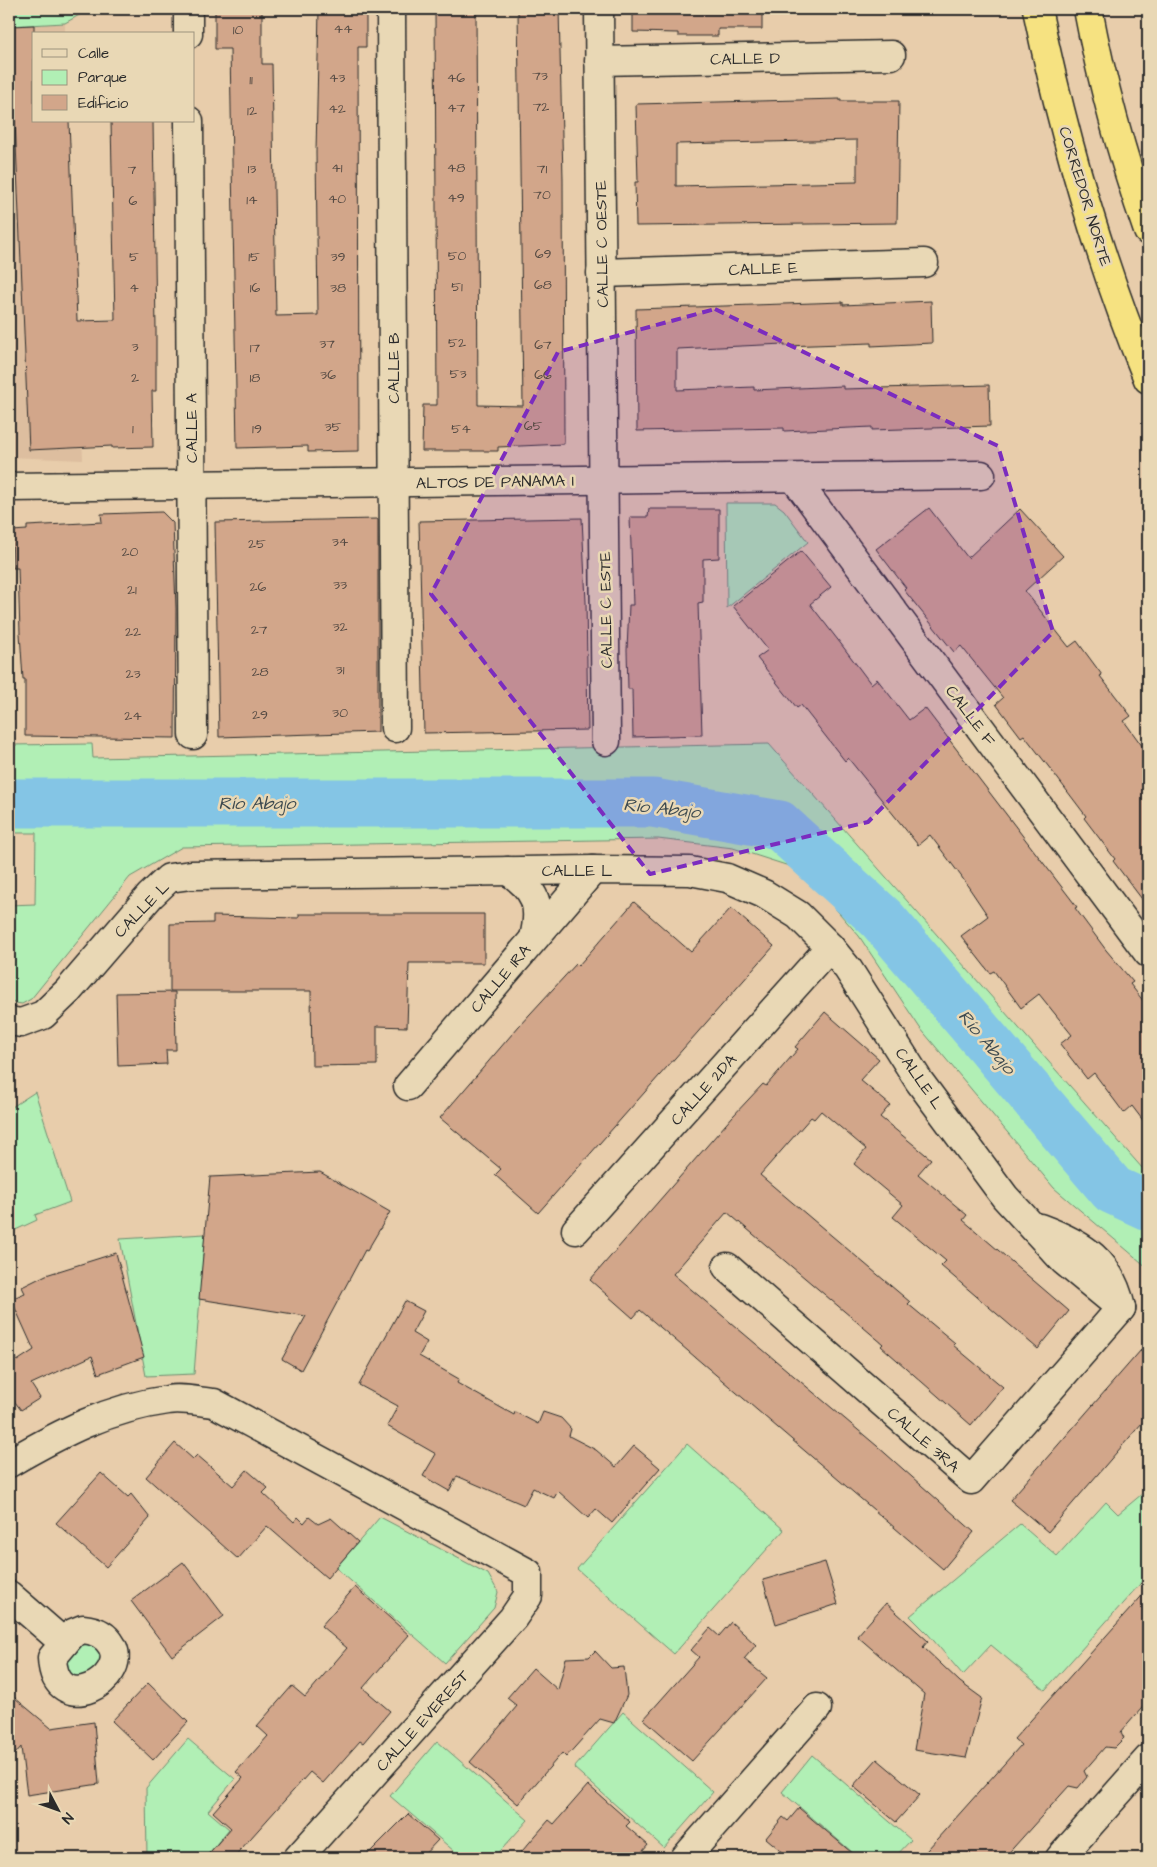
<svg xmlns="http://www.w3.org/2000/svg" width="1157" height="1867" viewBox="0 0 1157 1867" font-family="'Architects Daughter',sans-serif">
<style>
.built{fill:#ddbe9f}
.green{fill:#b1efb5;stroke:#6e8d70}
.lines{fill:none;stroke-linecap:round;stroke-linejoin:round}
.river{stroke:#84c5e5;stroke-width:49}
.building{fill:#d2a68a;stroke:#2b2b2b;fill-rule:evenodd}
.street-casing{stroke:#2b2b2b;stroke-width:31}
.highway-casing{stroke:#2b2b2b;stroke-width:31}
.street{stroke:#e9d8b5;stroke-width:28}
.highway{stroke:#f6e281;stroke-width:28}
.marked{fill:#7b2cbf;fill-opacity:0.2;stroke:#7b2cbf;stroke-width:4;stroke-dasharray:10 6;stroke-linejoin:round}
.labels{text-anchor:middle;stroke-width:5;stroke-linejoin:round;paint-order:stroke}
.number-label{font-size:14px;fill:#554a43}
.street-label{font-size:16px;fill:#2b2b2b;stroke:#e9d8b5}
.water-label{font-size:18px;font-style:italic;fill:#3d4a50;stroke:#e9d8b5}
</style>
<rect width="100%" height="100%" fill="#e8cdab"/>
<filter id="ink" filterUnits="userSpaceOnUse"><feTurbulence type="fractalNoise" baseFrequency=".02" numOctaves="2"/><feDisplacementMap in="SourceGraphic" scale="10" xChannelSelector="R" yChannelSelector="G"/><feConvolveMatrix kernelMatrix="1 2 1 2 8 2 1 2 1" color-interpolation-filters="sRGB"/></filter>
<g filter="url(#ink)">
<path class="built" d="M65,23V34H34V121H69L83,460L9,457V26Z"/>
<g class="green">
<path d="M9,9H90L65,23L9,26Z"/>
<path d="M726,503H775L784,510L808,542L727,608Z"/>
<path d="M92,744L93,758L769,744L1143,1169L1148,1172V1268L1054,1188L920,1028L859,936L827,899L789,866L733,848L658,839L182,847L130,877L31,999L22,1004L9,1002V905L35,904L36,833H9V745Z"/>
<path d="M35,1092L70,1202L35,1215L37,1220L9,1233V1109Z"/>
<path d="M205,1234L194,1374L146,1376L120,1239Z"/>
<path d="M687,1444L784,1530L674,1654L577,1569Z"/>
<path d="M1148,1489V1575L1045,1690L991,1645L963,1675L928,1634L910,1616L1020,1524L1057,1556L1106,1502L1118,1514Z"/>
<path d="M380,1517L488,1574L498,1592L494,1608L445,1663L336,1568Z"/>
<path d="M82,1643H93L101,1650L102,1662L84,1680H74L65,1663Z"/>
<path d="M623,1712L713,1792L664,1848L574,1768Z"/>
<path d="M188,1739L235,1779L208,1811L229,1829L205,1858H147L146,1788Z"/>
<path d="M437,1741L528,1820L494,1858H462L390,1796Z"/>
<path d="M812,1755L911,1840L894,1858H859L782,1792Z"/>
</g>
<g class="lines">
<path class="river" d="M9,803H653L779,825L882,919L1113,1190L1148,1206"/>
</g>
<g class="building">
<path d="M215,9H262V64H272L276,316L318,315L316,152L319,9H366V47H358L359,451L308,452V446L237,448L230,49H215Z"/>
<path d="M435,9H476L478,405L523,406L518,9H559L563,179L564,444L498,447V451H422L423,405H437Z"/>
<path d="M633,9H762V29H718V36H678V33L633,32Z"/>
<path d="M34,25V121H69L77,321L115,320L111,121H153L156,331V391H152L153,447L112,448V446L29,450L11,26Z"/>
<path d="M840,99V101H899L897,223L636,226L635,182H638L636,104ZM857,140V182L676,186V144Z"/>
<path d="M931,301L932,343L871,346V343L784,346V344L677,349V390L754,387V390L843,386V389L989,385L990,426L872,430V427L784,431V428L637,431L636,309L843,302V305Z"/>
<path d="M929,508L968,558L1020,509L1063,556L1025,591L1069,647L1077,641L1102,675L1100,676L1131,716L1124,721L1148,754V907L1113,861L1115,859L1084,818L1086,816L1055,775L1024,735L1021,737L996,704L1003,698L961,646L954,652L904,590L906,588L876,549Z"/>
<path d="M649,509H719V558L703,559V602L698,603L702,735L633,737L632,689H628L627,650L629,605H633L630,517H648Z"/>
<path d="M162,512L173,523L176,609L175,738L25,736V679H23L20,633L18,568H13L12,531L27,530V526L102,522L101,514Z"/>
<path d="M582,518L586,602L588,730L424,733L419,521Z"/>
<path d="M378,519V732L219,737L215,522Z"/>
<path d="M801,551L831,587L810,604L841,644L871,684L877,679L909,720L925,708L1077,907L1075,908L1106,950L1133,982L1130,984L1148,1007V1127L1132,1106L1124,1113L1094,1073L1087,1079L1060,1044L1072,1035L1039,994L1021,1008L994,971L990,973L961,936L988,916L961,876L930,835L918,845L848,758L845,761L801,705L797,708L757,658L768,650L733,606Z"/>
<path d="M634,902L691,952L731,908L774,946L538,1213L495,1175L501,1169L440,1118L519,1026L576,964L578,966Z"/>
<path d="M299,914H484V963H409L407,1027L377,1026V1065L312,1066L311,991H170V924L213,923V916L299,918Z"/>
<path d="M175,992L176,1050H166L167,1064L118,1066L116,993Z"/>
<path d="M825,1012L879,1059L860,1080L890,1105L880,1117L931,1159L918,1174L967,1215L963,1220L1069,1311L1038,1349L941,1266L946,1261L893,1217L903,1205L854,1164L866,1149L821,1111L814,1119L811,1117L760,1175L910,1302L908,1304L955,1343L953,1345L1003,1387L971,1425L881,1346L883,1344L727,1212L673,1274L877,1446L974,1532L943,1569L640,1310L633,1318L590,1280L733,1116L763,1084L766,1086L798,1049L795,1047Z"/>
<path d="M320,1172L390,1212L367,1251L365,1250L301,1370L282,1359L306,1316L199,1299L210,1177Z"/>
<path d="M116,1253L144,1357L98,1374L92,1356L31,1384L40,1398L21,1410L9,1394V1348L17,1361L34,1350L11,1299L25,1293L22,1287L46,1275Z"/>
<path d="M405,1301L424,1311L412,1333L427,1342L419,1356L459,1379L457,1383L514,1415L515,1412L538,1424L543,1412L561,1418L571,1429L569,1436L596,1450L616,1467L634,1446L660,1468L612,1523L596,1509L588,1518L558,1491L554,1498L533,1488L524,1505L457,1476L449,1491L423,1476L436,1454L387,1426L398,1406L359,1385Z"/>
<path d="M1148,1342V1416L1048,1532L1010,1500Z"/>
<path d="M175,1443L193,1459L197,1455L233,1486L247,1470L268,1488L263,1493L294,1522L298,1517L304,1523L309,1517L318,1524L331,1518L358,1542L327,1578L267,1526L238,1559L146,1477Z"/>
<path d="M101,1473L128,1497L131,1494L150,1518L106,1567L56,1523Z"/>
<path d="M183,1562L224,1616L172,1656L131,1601Z"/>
<path d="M825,1562L838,1604L776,1624L763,1580Z"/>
<path d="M355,1587L409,1635L363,1688L390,1711L363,1743L360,1741L323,1783L310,1772L233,1858H205L231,1828L213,1812L243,1778L236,1772L268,1736L257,1726L292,1686L305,1697L347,1648L321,1626Z"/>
<path d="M1148,1589V1701L1121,1732L1124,1738L1114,1748L1105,1747L1084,1771L1087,1777L1078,1788L1069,1786L1004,1858H920L1021,1745L1014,1739Z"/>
<path d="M886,1603L928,1641L923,1647L960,1682L982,1698L966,1758L914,1750L924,1694L857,1636Z"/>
<path d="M731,1622L756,1645L744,1659L767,1678L692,1761L644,1719L699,1657L691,1650L710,1628L719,1636Z"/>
<path d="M595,1651L611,1668L624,1667L627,1695L614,1723L600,1719L566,1757L562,1753L518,1804L470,1762L517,1706L507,1698L533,1668L558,1690L566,1658L589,1657Z"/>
<path d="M148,1683L188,1722L153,1760L112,1721Z"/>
<path d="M9,1693L51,1728L94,1722L99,1784L27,1795L21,1747L9,1761Z"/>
<path d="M877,1759L920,1795L896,1822L853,1786Z"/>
<path d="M588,1785L630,1822L626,1826L648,1845L637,1858H516L549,1820L554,1824Z"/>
<path d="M799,1808L858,1858H790L766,1838L783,1817L788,1821Z"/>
<path d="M408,1814L438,1840L421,1858H364Z"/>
</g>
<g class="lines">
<g class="street-casing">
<g id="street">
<path d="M391,9L395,728"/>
<path d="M599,9L606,741"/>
<path d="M188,17V34"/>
<path d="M599,61L891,55"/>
<path d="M189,121L193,735"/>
<path d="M601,273L924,263"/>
<path d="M794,478L1148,953"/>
<path d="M9,487L981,475"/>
<path d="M508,871C536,890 542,905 534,938"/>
<path d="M9,1021L21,1023L43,1015L68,991L150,896L169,878L191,875L593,870L690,871L727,878L764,894L798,915L830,947L848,969L919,1081L1005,1197L1064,1261L1121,1308"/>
<path d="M408,1086L593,870"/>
<path d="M1040,1228C1083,1244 1111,1261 1121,1308"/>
<path d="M576,1230L830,947"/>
<path d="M727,1267L971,1480L1121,1308"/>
<path d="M9,1463C61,1433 108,1408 168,1400C182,1397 200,1402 214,1403L528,1573V1596L513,1618L298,1858"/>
<path d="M9,1595L64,1643"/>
<path d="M83,1629C95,1630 106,1635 112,1646C130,1679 55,1721 52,1658L73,1633Z"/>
<path d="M685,1858L817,1708"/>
<path d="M1060,1858L1148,1759"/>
</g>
</g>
<g class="highway-casing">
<g id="highway">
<path d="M1037,9C1063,135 1099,260 1148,379"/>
<path d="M1088,9C1102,84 1123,159 1148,231"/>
</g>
</g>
<use href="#street" class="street"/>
<use href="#highway" class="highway"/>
</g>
</g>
<path class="marked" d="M715,309L998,446L1053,632L868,822L650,874L431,594L558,352Z"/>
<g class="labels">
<g class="number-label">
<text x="343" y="33">44</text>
<text x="238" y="34">10</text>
<text x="540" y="80">73</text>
<text x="337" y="82">43</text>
<text x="456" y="82">46</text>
<text x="251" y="84">11</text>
<text x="541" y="111">72</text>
<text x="456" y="112">47</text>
<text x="337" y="113">42</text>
<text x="252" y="115">12</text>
<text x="337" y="172">41</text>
<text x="456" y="172">48</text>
<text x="252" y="173">13</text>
<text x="542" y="173">71</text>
<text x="132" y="174">7</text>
<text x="542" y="199">70</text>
<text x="456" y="202">49</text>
<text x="337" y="203">40</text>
<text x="252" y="204">14</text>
<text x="133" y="205">6</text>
<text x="543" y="258">69</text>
<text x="457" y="260">50</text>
<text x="134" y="261">5</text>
<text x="254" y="261">15</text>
<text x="338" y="261">39</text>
<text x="543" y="289">68</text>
<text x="457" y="291">51</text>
<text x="134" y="292">4</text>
<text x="255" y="292">16</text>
<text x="338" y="292">38</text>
<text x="457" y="347">52</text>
<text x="327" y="348">37</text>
<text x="543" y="349">67</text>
<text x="135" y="351">3</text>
<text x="255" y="352">17</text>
<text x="458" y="378">53</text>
<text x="328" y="379">36</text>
<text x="543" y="379">66</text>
<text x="135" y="382">2</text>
<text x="255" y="382">18</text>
<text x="533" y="430">65</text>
<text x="333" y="431">35</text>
<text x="133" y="433">1</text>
<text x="257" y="433">19</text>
<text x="461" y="433">54</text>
<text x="340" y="546">34</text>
<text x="257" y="548">25</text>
<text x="130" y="556">20</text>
<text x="340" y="589">33</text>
<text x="258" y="591">26</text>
<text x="132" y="594">21</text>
<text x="340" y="631">32</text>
<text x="259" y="634">27</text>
<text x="133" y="636">22</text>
<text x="340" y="674">31</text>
<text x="260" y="676">28</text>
<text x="133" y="678">23</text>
<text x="340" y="717">30</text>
<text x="260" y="719">29</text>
<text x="133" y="720">24</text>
</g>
<g class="street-label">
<text transform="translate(745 58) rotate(-1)" y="6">CALLE D</text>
<text transform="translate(1086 196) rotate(73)" y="6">CORREDOR NORTE</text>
<text transform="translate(601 244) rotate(-91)" y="6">CALLE C OESTE</text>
<text transform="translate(763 268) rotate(-2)" y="6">CALLE E</text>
<text transform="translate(393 368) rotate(-90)" y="6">CALLE B</text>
<text transform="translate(191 428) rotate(-90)" y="6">CALLE A</text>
<text transform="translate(495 481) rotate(-1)" y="6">ALTOS DE PANAMA I</text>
<text transform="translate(605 610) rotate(-91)" y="6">CALLE C ESTE</text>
<text transform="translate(971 715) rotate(53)" y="6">CALLE F</text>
<text x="577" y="876">CALLE L</text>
<text transform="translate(141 909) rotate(-46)" y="6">CALLE L</text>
<text transform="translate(500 978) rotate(-50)" y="6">CALLE 1RA</text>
<text transform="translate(920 1078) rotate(55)" y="6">CALLE L</text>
<text transform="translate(703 1089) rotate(-48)" y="6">CALLE 2DA</text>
<text transform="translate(924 1439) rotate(41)" y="6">CALLE 3RA</text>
<text transform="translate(422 1720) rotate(-48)" y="6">CALLE EVEREST</text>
</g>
<g class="water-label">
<text x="257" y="809">Río Abajo</text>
<text transform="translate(662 808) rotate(6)" y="6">Río Abajo</text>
<text transform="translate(987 1042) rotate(50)" y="6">Río Abajo</text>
</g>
</g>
<rect width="1157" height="1867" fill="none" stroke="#e9d8b5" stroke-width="30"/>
<rect x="15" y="15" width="1127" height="1837" fill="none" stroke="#2b2b2b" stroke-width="2" filter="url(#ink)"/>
<rect x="32" y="32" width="162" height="90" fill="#e9d8b5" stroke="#9d937e"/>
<rect x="42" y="49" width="25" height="8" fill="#e9d8b5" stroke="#9d937e"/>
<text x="78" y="58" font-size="15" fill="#2b2b2b">Calle</text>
<rect x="42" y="70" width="25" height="15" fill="#b1efb5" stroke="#9d937e"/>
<text x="78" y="82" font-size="15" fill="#2b2b2b">Parque</text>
<rect x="42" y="95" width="25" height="15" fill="#d2a68a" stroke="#9d937e"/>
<text x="78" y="108" font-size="15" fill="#2b2b2b">Edificio</text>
<g transform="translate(58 1810) rotate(131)" stroke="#e9d8b5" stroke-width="4" paint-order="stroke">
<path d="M0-4L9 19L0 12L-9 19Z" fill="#2b2b2b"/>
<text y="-8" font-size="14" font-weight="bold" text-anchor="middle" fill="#2b2b2b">N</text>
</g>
</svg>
